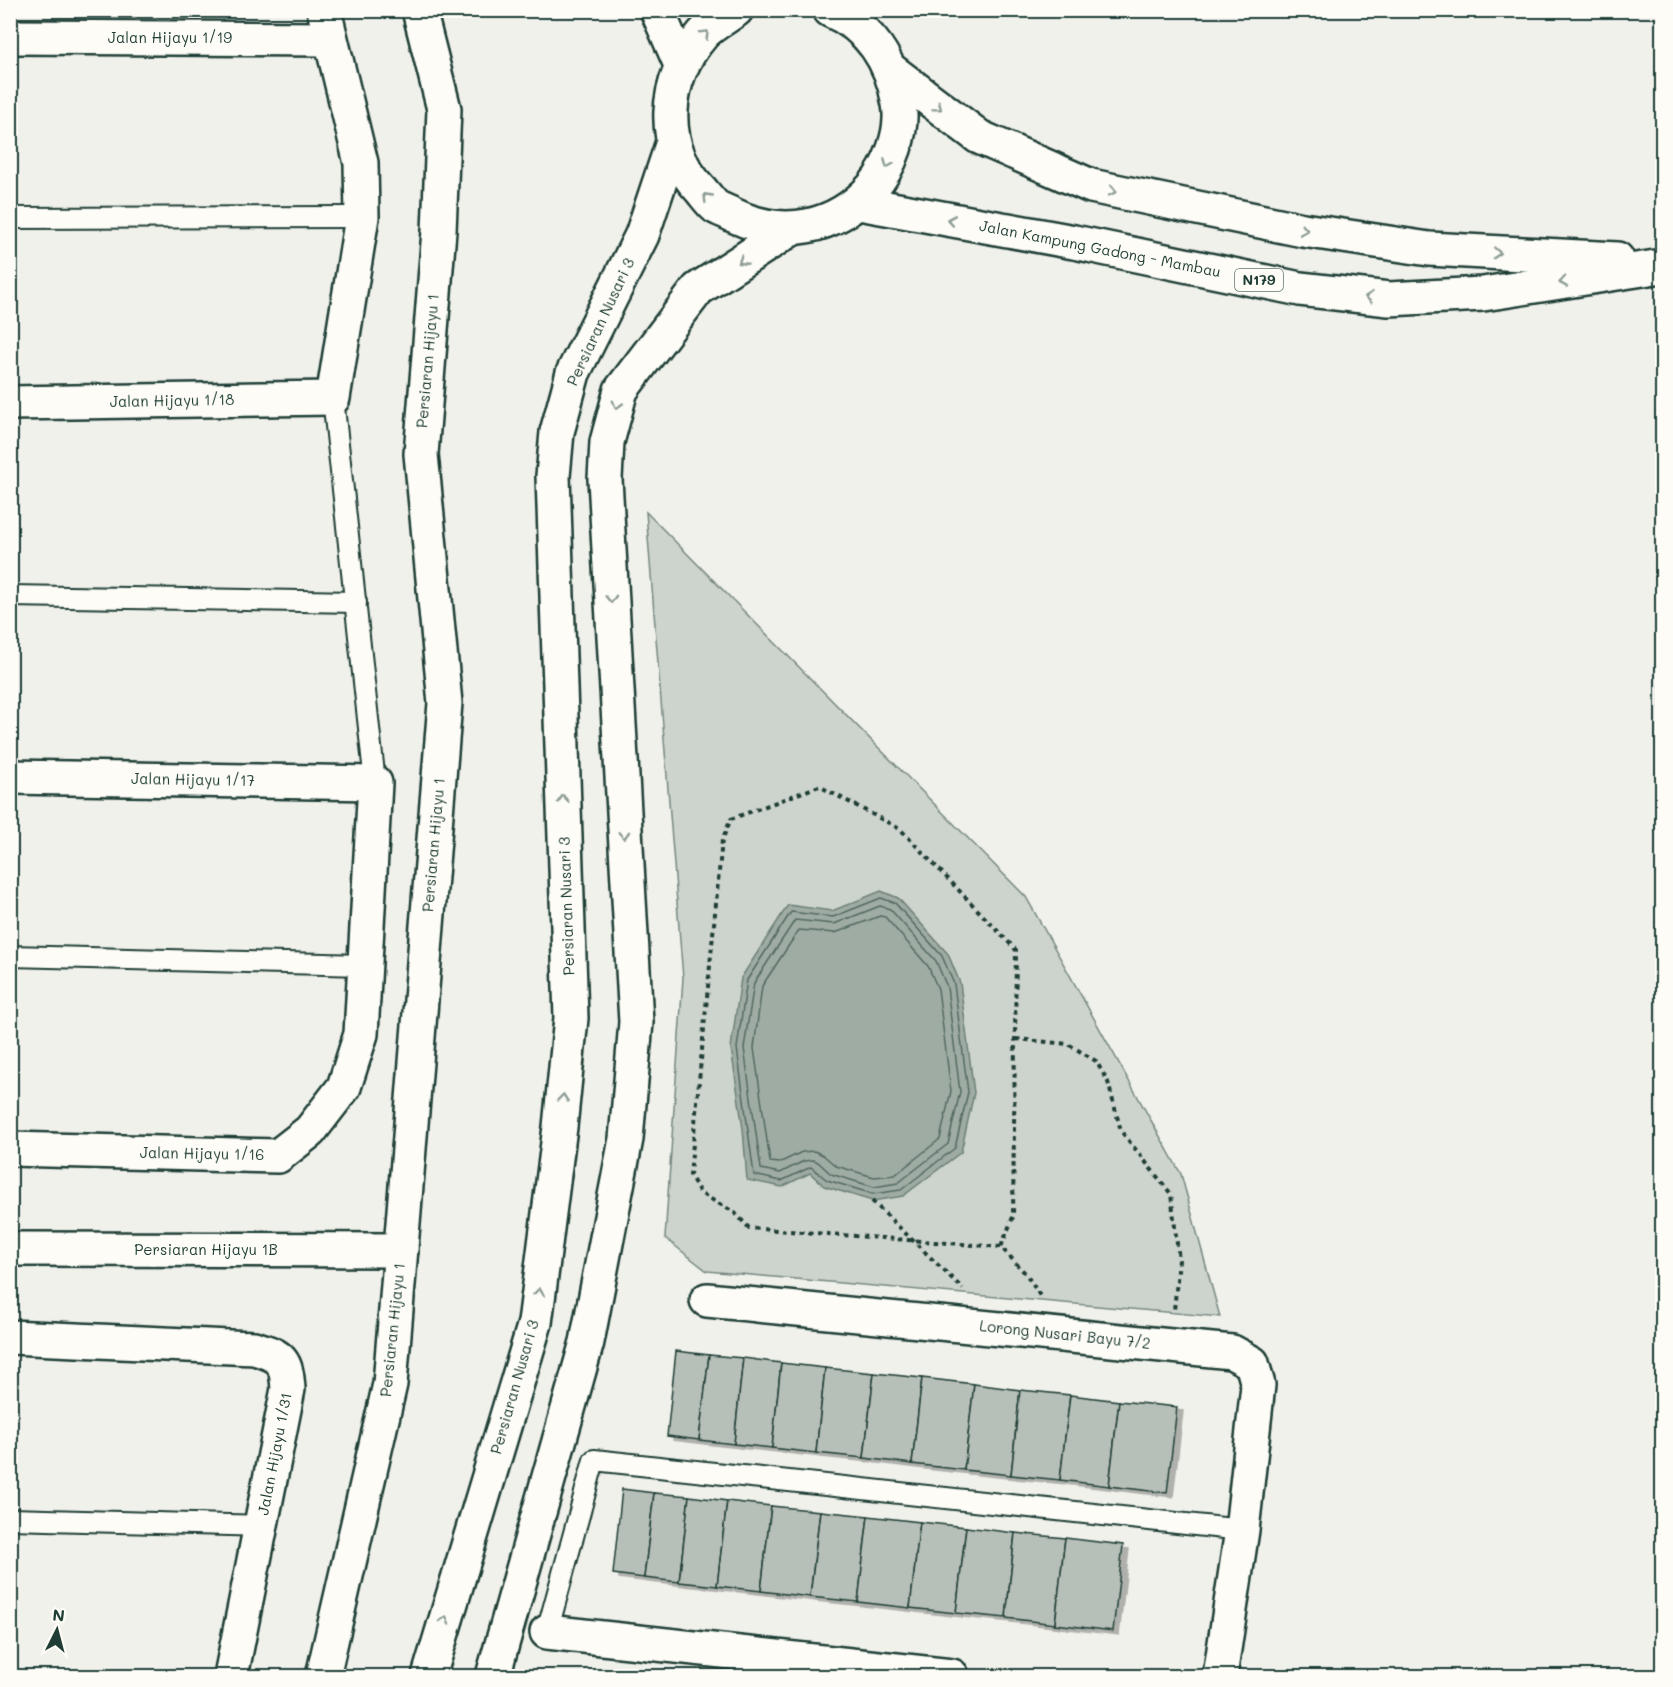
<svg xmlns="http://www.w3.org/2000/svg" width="1673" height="1687" viewBox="0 0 1673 1687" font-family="Mali,sans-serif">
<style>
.park{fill:#cdd3cd;stroke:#768880;stroke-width:1.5}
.water{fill:#9faca4;stroke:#6c8077;stroke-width:1.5}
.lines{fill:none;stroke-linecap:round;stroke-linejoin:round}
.shore{stroke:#526961;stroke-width:1.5}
.building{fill:#b6bfb8;stroke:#1f3d34;stroke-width:1.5;filter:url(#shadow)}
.lane-casing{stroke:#1f3d34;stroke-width:24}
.street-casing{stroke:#1f3d34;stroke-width:38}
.secondary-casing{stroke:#1f3d34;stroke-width:38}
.primary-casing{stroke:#1f3d34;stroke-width:38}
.path{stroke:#1f3d34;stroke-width:4;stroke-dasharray:4.5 4.5;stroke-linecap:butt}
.lane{stroke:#fdfcf7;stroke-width:20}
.street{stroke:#fdfcf7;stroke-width:33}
.secondary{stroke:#fdfcf7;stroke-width:33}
.primary{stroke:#fdfcf7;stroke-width:33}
.oneway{stroke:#8e9c96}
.labels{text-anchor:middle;stroke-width:4.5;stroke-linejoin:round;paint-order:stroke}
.shield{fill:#fdfcf7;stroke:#62766e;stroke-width:1.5}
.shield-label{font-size:14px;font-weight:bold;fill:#1f3d34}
.street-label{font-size:15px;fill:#1f3d34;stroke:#fdfcf7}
</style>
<defs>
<filter id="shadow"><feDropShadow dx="6" dy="4" stdDeviation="0" flood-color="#0004"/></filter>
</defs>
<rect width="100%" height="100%" fill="#f0f1eb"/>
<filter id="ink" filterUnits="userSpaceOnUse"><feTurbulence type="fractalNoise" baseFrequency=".0167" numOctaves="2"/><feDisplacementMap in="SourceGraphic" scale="12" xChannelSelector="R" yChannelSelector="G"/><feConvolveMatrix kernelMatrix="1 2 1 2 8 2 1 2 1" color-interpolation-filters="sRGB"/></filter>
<g filter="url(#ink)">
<path class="park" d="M646,512L1026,897L1181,1174L1220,1317L707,1271L665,1238L683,978Z"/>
<path class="water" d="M881,891L898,898L948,954L960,983L974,1093L961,1152L903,1196L872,1201L824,1186L810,1173L782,1187L747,1180L743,1129L731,1048L741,978L788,905L832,911Z"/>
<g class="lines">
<g class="shore">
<path d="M881,898L895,903L942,956L954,984L968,1092L955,1148L901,1190L873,1194L827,1180L811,1167L781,1181L754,1175L737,1048L747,980L791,912L833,917Z"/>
<path d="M880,906L890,909L936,961L947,987L960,1092L948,1144L898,1183L874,1187L831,1174L818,1162L813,1160L804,1161L780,1173L761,1169L744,1048L754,983L795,920L834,924Z"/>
<path d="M880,916L885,917L928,966L938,989L951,1091L940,1139L895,1175L874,1177L836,1166L823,1155L814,1151L802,1152L779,1163L770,1162L754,1048L762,986L799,930L835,933Z"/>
</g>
</g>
<g class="building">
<path d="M676,1351L709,1355L699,1440L667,1436Z"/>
<path d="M709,1355L743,1358L734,1444L699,1440Z"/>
<path d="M743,1358L781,1363L772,1448L734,1444Z"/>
<path d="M781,1363L825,1368L816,1453L772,1448Z"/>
<path d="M825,1368L874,1373L864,1458L816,1453Z"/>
<path d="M874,1373L922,1378L912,1464L864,1458Z"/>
<path d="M922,1378L974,1384L964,1470L912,1464Z"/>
<path d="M974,1384L1020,1390L1011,1475L964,1470Z"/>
<path d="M1020,1390L1070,1395L1060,1480L1011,1475Z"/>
<path d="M1070,1395L1119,1401L1109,1486L1060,1480Z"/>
<path d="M1119,1401L1177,1407L1167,1493L1109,1486Z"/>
<path d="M622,1489L654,1493L644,1578L613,1574Z"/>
<path d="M654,1493L689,1496L679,1582L644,1578Z"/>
<path d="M689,1496L727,1501L717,1586L679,1582Z"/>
<path d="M727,1501L771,1506L761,1591L717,1586Z"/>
<path d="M771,1506L820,1511L810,1597L761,1591Z"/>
<path d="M820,1511L868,1516L858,1602L810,1597Z"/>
<path d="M868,1516L920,1522L910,1608L858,1602Z"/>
<path d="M920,1522L966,1527L956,1613L910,1608Z"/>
<path d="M966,1527L1015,1533L1006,1618L956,1613Z"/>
<path d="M1015,1533L1065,1538L1055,1624L1006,1618Z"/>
<path d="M1065,1538L1123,1545L1113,1631L1055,1624Z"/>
</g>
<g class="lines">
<g class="lane-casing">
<g id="lane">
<path d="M10,218L362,217"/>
<path d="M333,398L375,783"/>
<path d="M10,596L356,602"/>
<path d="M10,956L364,965"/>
<path d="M10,1519L261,1526"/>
<path d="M547,1632L594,1460L1242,1530"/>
</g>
</g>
<g class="street-casing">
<g id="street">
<path d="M10,37L330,39"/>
<path d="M10,403L333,398L362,217L361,163L324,10"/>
<path d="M10,777L375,783L361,1034L344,1087L310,1131L278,1156L10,1149"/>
<path d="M10,1249L401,1250"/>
<path d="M707,1300L1232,1352L1252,1363L1258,1385L1242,1530L1220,1676"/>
<path d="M10,1337L254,1348C282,1356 286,1360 288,1389L231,1676"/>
<path d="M547,1632L952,1676"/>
<path d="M323,1676L390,1384L445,703L421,454L439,231L444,109L419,10"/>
</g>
</g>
<g class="secondary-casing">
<g id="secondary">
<path d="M429,1676L535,1323L560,1127L571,1018L553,476L557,432L573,373L642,235L673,142"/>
<path d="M493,1676L587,1342L626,1139L636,1022L605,479L607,442L621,390L698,289L791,229"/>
</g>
</g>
<g class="primary-casing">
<g id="primary">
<path d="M657,10L681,65"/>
<path d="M736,10C725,18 711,25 703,34C663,80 658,146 701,190C706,196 711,203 716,207C721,210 728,212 733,215C783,239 835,229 872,188C890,168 904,131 899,104C892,62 870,27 830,10"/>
<path d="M892,71L979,137L1091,186L1303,230L1429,249L1617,259"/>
<path d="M859,203L1074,242L1300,289L1389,299L1483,294L1662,266"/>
</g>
</g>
<g class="path">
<path d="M1016,1039L1068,1044L1096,1061L1108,1082L1121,1131L1171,1194L1179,1260L1174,1310"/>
<path d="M872,1201L963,1289"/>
<path d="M1001,1247L749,1228L734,1212L700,1193L690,1175L722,840L731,819L819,786L900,829L1016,950L1013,1217L1001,1247L1026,1274L1040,1296"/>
</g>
<use href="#lane" class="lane"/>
<use href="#street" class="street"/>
<use href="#secondary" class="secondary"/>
<use href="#primary" class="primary"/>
</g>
<defs><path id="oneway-chevron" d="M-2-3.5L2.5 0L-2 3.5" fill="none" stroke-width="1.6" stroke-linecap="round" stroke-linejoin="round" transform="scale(1.5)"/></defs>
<g class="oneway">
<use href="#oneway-chevron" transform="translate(705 34) rotate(-45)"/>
<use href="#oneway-chevron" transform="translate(938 107) rotate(37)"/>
<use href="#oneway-chevron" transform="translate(888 164) rotate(113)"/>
<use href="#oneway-chevron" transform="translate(1113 191) rotate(12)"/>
<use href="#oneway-chevron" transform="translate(707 197) rotate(-134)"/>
<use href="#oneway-chevron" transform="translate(951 220) rotate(-170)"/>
<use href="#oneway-chevron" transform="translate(1304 230) rotate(10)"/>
<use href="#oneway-chevron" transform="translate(1497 253) rotate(3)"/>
<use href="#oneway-chevron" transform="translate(742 261) rotate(147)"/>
<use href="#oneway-chevron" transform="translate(1563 282) rotate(171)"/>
<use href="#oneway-chevron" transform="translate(1369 297) rotate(-174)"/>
<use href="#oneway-chevron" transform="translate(617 405) rotate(106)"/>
<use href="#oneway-chevron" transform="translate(611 599) rotate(87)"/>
<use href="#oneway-chevron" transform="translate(563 799) rotate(-92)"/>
<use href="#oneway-chevron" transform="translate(624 835) rotate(87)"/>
<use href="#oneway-chevron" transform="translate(563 1098) rotate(-84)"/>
<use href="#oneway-chevron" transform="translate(539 1292) rotate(-83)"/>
<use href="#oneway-chevron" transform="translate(445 1620) rotate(-73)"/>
</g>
</g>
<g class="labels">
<rect class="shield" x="1235" y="269" width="48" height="22" rx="4.5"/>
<g class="shield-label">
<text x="1259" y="285">N179</text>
</g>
<g class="street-label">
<text x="170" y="43">Jalan Hijayu 1/19</text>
<text transform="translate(1100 249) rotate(11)" y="5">Jalan Kampung Gadong - Mambau</text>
<text transform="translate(601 322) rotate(-65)" y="5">Persiaran Nusari 3</text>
<text transform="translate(428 361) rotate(-85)" y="5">Persiaran Hijayu 1</text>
<text transform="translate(172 401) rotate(-1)" y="5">Jalan Hijayu 1/18</text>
<text transform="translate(193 780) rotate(1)" y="5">Jalan Hijayu 1/17</text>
<text transform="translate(434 845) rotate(-85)" y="5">Persiaran Hijayu 1</text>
<text transform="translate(567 906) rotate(-92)" y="5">Persiaran Nusari 3</text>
<text transform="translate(202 1154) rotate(1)" y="5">Jalan Hijayu 1/16</text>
<text x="206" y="1255">Persiaran Hijayu 1B</text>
<text transform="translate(393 1330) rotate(-84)" y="5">Persiaran Hijayu 1</text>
<text transform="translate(1065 1335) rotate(6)" y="5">Lorong Nusari Bayu 7/2</text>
<text transform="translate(515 1387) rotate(-74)" y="5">Persiaran Nusari 3</text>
<text transform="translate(275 1454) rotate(-79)" y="5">Jalan Hijayu 1/31</text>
</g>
</g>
<rect width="1673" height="1687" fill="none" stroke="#fdfcf7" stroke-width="36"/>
<rect x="18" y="18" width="1637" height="1651" fill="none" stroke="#1f3d34" stroke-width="2" filter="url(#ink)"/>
<g transform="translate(57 1630) rotate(6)" stroke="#fdfcf7" stroke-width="4.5" paint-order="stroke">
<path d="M0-4.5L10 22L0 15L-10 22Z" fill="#1f3d34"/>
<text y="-9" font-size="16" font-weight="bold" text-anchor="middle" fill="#1f3d34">N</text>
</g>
</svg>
